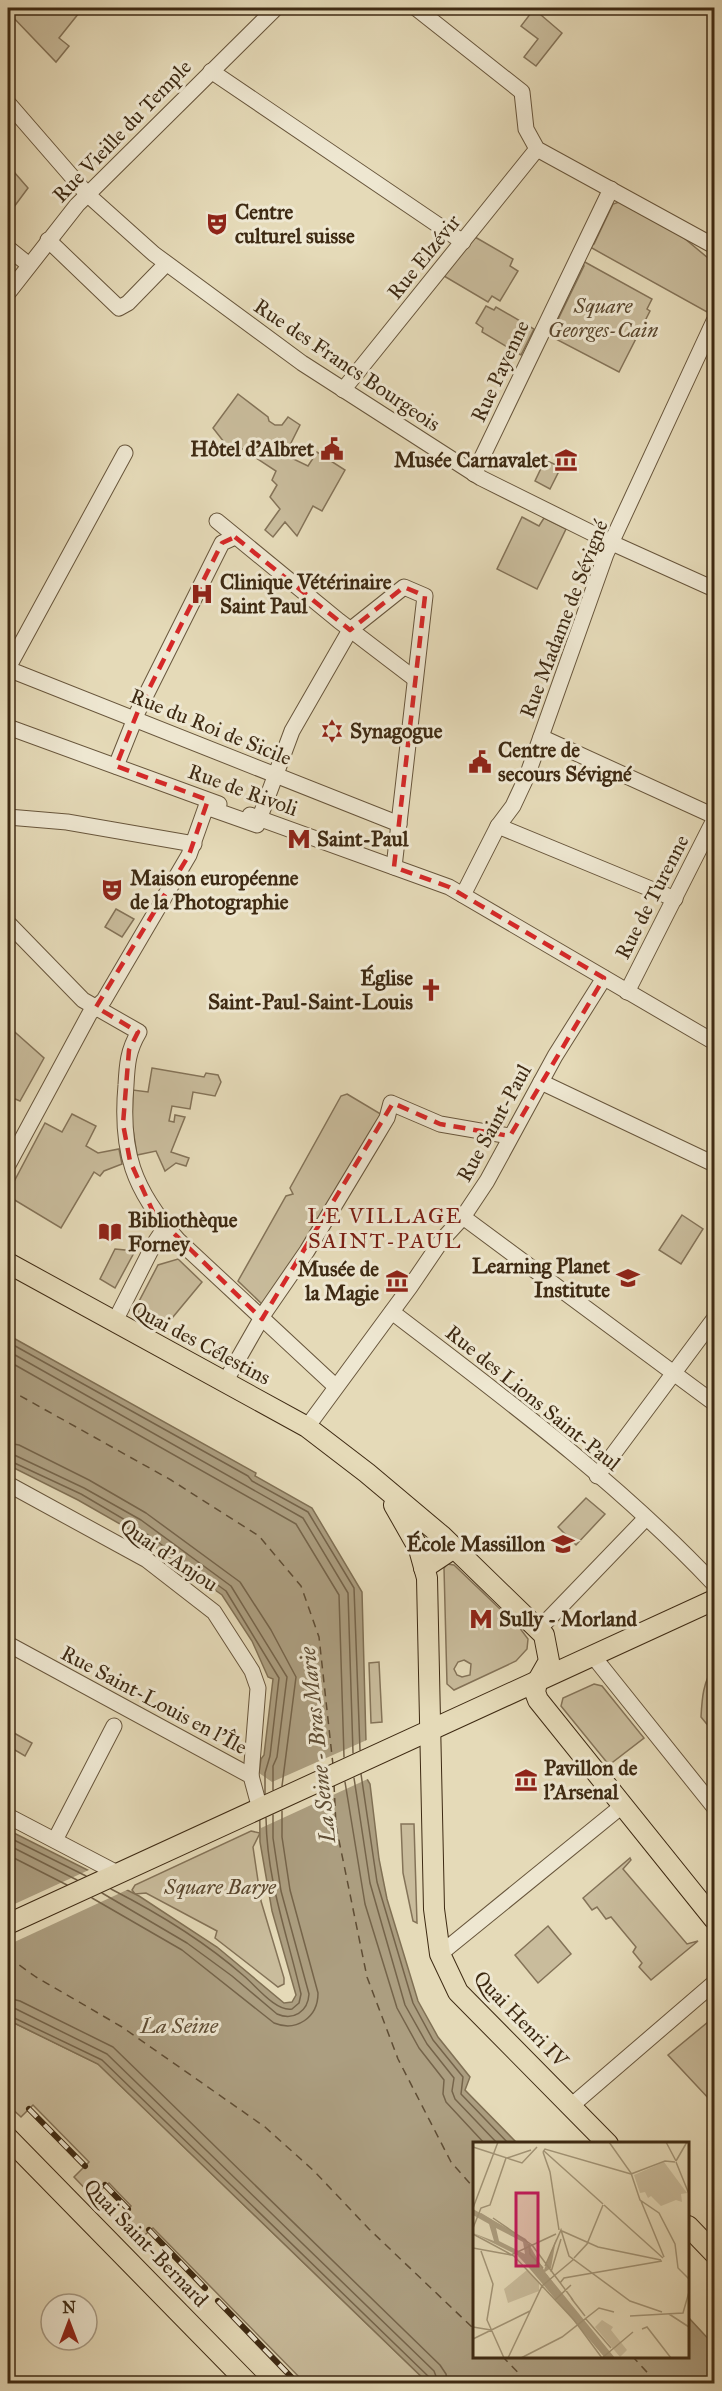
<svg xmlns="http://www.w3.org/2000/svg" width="722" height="2391" viewBox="0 0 722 2391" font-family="'IM FELL Great Primer',serif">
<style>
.green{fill:#c9bc9c;stroke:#847358;stroke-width:1.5;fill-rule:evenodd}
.water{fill:#ac9e80;stroke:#807054;stroke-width:1.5}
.pier{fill:#e5dab8}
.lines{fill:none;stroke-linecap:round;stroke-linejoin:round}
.shore{stroke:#75644a;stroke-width:1.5}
.ferry{stroke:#5f4d34;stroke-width:1.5;stroke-dasharray:8 6;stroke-linecap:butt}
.minor-casing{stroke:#68563c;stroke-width:17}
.major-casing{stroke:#3e2a13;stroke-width:22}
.minor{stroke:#eee7d1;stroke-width:15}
.major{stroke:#e5dab8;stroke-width:20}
.rail-casing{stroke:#3e2a13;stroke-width:6}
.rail{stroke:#eee7d1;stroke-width:4;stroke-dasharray:11;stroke-linecap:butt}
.marked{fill:none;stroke:#d62828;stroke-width:4.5;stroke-dasharray:12 8;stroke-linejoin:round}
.labels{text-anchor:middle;stroke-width:6;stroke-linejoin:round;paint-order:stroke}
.street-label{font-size:21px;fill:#3e2a13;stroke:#eee7d1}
.poi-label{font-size:21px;font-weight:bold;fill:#3e2a13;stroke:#eee7d1;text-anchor:start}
.park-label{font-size:21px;font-style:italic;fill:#5a472e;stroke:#eee7d1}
.neighbourhood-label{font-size:22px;letter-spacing:1.5px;fill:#7a1f14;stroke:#eee7d1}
.water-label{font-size:22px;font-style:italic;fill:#5f4d34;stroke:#eee7d1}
.inset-river{fill:none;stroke:#ac9e80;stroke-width:3}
.inset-road{fill:none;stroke:#a29476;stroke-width:1.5}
.view{fill:#c2185b;fill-opacity:0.15;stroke:#c2185b;stroke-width:3}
.inset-edge{fill:none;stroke:#3e2a13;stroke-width:3}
</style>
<rect width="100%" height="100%" fill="#e5dab8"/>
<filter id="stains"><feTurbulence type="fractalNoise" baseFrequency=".00333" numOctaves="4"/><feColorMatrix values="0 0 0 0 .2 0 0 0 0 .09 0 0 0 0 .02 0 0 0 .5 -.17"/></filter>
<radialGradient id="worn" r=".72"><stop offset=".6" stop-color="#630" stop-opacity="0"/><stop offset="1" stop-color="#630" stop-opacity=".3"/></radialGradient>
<g class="green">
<path d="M8,8H83L59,38L69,46L56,62L8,12Z"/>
<path d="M534,9L562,33L536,66L524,57L538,39L521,26Z"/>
<path d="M8,165L28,188L8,215Z"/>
<path d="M622,201L672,228L714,263V296L707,312L590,247L594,244L613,204Z"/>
<path d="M475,237L513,259L510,266L518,271L500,301L492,296L488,302L444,276Z"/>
<path d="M583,261L652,299L647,309L650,311L619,372L550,336L584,266Z"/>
<path d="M486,306L494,310L496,307L534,329L521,355L482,332L483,328L476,323Z"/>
<path d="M238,394L268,417L269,421L275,425H282L288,417L300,425L285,455L308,466L317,452L345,470L322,511L313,506L297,536L285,522L273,537L265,530L280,509L270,497L277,485L272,480L276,471L241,448L235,456L213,428Z"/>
<path d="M545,460L561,467L550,489L535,481Z"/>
<path d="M522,517L539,526L544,518L566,529L537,589L497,569Z"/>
<path d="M116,909L134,919L122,937L105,927Z"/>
<path d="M8,1026L44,1058L20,1101L8,1096Z"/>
<path d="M152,1068L204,1077L206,1073L218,1075L221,1082L215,1096L193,1092L190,1109L172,1106L169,1121L174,1122L175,1115L185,1117L171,1152L189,1158L186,1166L176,1163L165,1171L156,1151L137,1155L132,1123L133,1090L148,1092Z"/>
<path d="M347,1094L384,1116L264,1306L238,1281L286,1196L293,1194L290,1188L341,1096Z"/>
<path d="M72,1114L96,1126L86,1146L98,1153L119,1149L122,1164L104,1171L100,1176L94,1172L61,1228L8,1196V1193L45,1123L62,1132Z"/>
<path d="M682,1215L703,1229L681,1264L659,1250Z"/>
<path d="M115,1249L135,1251L115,1288L100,1279Z"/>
<path d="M178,1259L202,1282L173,1317L165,1332L144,1321L136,1307L158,1265Z"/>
<path d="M586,1498L605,1514L576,1545L558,1527Z"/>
<path d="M447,1564L454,1565L519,1627L528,1639L527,1649L516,1661L454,1690L447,1684L444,1568ZM464,1660L471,1664L470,1675L462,1677L457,1675L454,1669L458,1662Z"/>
<path d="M379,1662L382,1722L371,1723L369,1663Z"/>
<path d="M714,1667V1733L701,1717C702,1699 703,1681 714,1667Z"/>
<path d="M594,1684L602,1686L644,1738L609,1765L561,1706L563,1698Z"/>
<path d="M14,1733L32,1743L25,1756L8,1746Z"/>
<path d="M401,1824H414L417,1923L413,1921L403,1873Z"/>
<path d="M251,1831L260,1833L253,1847L261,1901L284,1978V1984L278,1987L215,1938L217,1931L146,1893L135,1894L132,1890L135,1885Z"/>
<path d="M630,1858L631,1860L623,1869L687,1944L698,1941L651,1980L639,1967L642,1963L633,1952L636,1947L611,1917L606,1919L597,1907L592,1910L583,1898Z"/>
<path d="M548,1926L571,1954L538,1983L515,1955Z"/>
<path d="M714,2017V2096L710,2100L668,2055Z"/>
<path d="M8,2020L98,2064L428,2383H305L153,2228L140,2239L118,2218L131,2206L109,2183L93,2197L74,2177L89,2162L33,2105L21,2117L8,2105Z"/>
</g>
<path class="water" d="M8,1335L256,1473L255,1476L312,1508L362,1592L367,1779L370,1784L379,1859L387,1899L418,2001L438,2037L470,2077L465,2090L517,2143L474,2144V2356H688V2317L714,2345V2383H428L98,2064L8,2020V1830L139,1896L217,1947L284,2003L292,2002L296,1995L272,1911L260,1842L259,1773L261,1759L264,1755L273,1679L268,1677L252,1641L222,1595L134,1532L78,1500L8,1465Z"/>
<g class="pier">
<path d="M369,1739L370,1778L261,1828L259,1773L272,1782Z"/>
<path d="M91,1869L129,1889L8,1945V1907Z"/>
</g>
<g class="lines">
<g class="shore">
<path d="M8,1342L248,1476L252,1481L308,1512L354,1588L360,1750"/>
<path d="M8,1351L303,1518L348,1593L353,1753"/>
<path d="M8,1361L296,1524L339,1595L344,1757"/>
<path d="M8,1443L19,1445L89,1480L146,1513L240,1582L271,1630L296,1677L282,1786"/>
<path d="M8,1452L84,1488L141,1520L231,1586L287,1677L277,1757L273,1766V1790"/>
<path d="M8,1460L81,1494L137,1527L226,1591L279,1678L270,1756L265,1773V1794"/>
<path d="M361,1774L377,1882L413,2003L433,2040L463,2077L461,2094L509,2144"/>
<path d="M354,1778L370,1883L405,2005L427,2044L454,2078L452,2091L455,2099L498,2144"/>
<path d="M345,1782L365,1904L397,2008L419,2048L444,2080L443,2094L446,2102L485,2144"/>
<path d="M8,1837L86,1876"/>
<path d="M8,1845L77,1880"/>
<path d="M8,1855L67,1885"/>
<path d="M111,1889C158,1913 204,1941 244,1976C256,1986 276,2012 292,2009L299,2003L301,1994C287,1933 267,1882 266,1818"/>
<path d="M102,1893L187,1943L232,1976L277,2014C293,2021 308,2012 309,1994L281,1891L273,1838V1815"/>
<path d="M92,1898L182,1950L274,2023C296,2032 318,2018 318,1993L290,1890L282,1837V1811"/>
<path d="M8,1998L20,2001L113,2047L440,2365L446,2374L448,2384"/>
<path d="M8,2007L16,2009L107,2054L434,2371L439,2384"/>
<path d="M8,2015L102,2060L429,2377L431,2384"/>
</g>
<g class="ferry">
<path d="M8,1389L171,1480L259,1536L301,1586L319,1637L333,1765"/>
<path d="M334,1784L336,1826L367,1977L398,2059L451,2162L474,2188"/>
<path d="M8,1957L36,1977L122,2027L265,2127L314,2171L369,2229L474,2329"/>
<path d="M502,2356L529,2384"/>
<path d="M632,2356L658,2384"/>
</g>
<g class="minor-casing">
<g id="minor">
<path d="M416,8L522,92L526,129L537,149L714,246"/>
<path d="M211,71L463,242"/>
<path d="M8,103L87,194L154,254L302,363L481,478L612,543L714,589"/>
<path d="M48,240L119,308L128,303L166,264"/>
<path d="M8,248L29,265"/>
<path d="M8,293L77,205L276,8"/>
<path d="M343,390L537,149"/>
<path d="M474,474L611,189"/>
<path d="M217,521L339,621L415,679"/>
<path d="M8,668L125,453"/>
<path d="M8,669L399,824"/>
<path d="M8,727L219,804"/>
<path d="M541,737L714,816"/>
<path d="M116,766L138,711L222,543L235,537"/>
<path d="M250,815L449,887L714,1042"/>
<path d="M8,817L67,822L194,844"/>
<path d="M498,826L675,899"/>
<path d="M463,895L498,826L513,806L527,776L606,554L714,321"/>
<path d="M8,923L83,1000L139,1032C128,1050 127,1065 126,1085C120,1151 133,1190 178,1240L335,1386"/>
<path d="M627,992L714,820"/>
<path d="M541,1082L714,1164"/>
<path d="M8,1165L90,1013L104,1000L189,855L206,807L257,825L292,731L350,630L404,587L425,596L394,867"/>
<path d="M463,1217L714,1403"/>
<path d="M392,1312C503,1397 618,1482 714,1584"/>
<path d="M114,1323L154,1244L166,1226"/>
<path d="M225,1382L265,1312L307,1251L375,1138L387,1118L391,1103L440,1124L510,1136"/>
<path d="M307,1427L410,1287L442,1240L463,1217L487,1181L555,1056L604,978"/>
<path d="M597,1476L714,1319"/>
<path d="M8,1484L147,1560L214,1612L252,1671L258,1688L251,1776"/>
<path d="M539,1629L646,1518"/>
<path d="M8,1644L251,1776L260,1809"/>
<path d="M593,1656L714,1807"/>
<path d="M8,1816L117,1873"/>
<path d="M55,1840L114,1726"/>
<path d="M440,1954L622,1806"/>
<path d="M571,2106L714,1983"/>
</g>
</g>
<g class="major-casing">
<g id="major">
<path d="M8,1263L307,1427L367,1473L442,1536L544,1635L549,1661L537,1682L535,1692L538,1700L714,1919"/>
<path d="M394,1505L419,1549L427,1578L434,1909L440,1954L458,1992L608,2144"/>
<path d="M424,1568L454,1548"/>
<path d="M8,1924L714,1600"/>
<path d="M8,2138L249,2384"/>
<path d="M688,2226L714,2253"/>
</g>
</g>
<use href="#minor" class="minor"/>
<use href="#major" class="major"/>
<g class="rail-casing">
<g id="rail">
<path d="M29,2109L85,2166"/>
<path d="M105,2185L128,2209"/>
<path d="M149,2230L205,2288"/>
<path d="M218,2301L298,2384"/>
</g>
</g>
<use href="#rail" class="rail"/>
</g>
<path class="marked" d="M235,537L350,630L404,587L425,596L394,867L449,887L604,978L510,1136L440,1124L393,1103L262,1319L154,1214L130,1161L123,1124L129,1050L138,1032L96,1007L189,855L208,800L116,766L138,711L222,543Z"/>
<defs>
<g id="theatre-bare" transform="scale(1.8)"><path d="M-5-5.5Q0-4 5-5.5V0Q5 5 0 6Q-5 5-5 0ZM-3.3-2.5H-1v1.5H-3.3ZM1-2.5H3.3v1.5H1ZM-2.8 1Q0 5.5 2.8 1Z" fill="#8f2418" stroke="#eee7d1" stroke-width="2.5" paint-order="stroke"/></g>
<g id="civic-bare" transform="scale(1.8)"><path d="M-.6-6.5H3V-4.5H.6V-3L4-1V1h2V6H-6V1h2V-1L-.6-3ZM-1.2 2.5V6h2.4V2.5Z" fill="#8f2418" stroke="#eee7d1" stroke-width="2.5" paint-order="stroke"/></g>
<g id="museum-bare" transform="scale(1.8)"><path d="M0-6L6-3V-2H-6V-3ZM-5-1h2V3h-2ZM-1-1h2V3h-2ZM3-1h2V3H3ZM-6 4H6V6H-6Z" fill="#8f2418" stroke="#eee7d1" stroke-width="2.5" paint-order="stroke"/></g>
<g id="hospital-bare" transform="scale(1.8)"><path d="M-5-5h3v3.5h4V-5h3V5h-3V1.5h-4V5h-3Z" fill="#8f2418" stroke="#eee7d1" stroke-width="2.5" paint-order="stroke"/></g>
<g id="synagogue-bare" transform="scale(1.8)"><path d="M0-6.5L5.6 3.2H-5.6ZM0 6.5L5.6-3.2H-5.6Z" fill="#8f2418" stroke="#eee7d1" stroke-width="2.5" paint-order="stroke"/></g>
<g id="metro-bare" transform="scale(1.8)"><path d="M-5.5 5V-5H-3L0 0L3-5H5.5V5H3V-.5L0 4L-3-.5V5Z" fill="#8f2418" stroke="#eee7d1" stroke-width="2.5" paint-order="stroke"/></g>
<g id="church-bare" transform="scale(1.8)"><path d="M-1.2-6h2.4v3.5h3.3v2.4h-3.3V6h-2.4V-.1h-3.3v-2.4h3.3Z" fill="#8f2418" stroke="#eee7d1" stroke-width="2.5" paint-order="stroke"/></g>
<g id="library-bare" transform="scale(1.8)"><path d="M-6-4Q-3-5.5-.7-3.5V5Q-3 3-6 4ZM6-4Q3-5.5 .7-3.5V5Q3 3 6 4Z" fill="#8f2418" stroke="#eee7d1" stroke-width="2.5" paint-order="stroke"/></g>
<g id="university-bare" transform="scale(1.8)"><path d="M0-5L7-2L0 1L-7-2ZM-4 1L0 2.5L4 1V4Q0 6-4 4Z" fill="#8f2418" stroke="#eee7d1" stroke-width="2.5" paint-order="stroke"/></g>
<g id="school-bare" transform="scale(1.8)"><path d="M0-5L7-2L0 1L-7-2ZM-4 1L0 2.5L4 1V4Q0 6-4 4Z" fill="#8f2418" stroke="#eee7d1" stroke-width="2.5" paint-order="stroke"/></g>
</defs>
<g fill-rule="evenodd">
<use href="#theatre-bare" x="217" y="224"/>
<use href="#civic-bare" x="332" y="449"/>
<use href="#museum-bare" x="566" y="460"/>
<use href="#hospital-bare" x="202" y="594"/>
<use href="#synagogue-bare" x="332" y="731"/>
<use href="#civic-bare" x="480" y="762"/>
<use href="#metro-bare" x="299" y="839"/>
<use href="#theatre-bare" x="112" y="890"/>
<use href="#church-bare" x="431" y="990"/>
<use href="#library-bare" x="110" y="1232"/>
<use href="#university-bare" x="628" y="1278"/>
<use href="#museum-bare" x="397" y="1281"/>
<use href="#school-bare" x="563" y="1544"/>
<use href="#metro-bare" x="481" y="1619"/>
<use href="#museum-bare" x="526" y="1780"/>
</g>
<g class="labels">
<g class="street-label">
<text transform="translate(122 131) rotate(-46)" y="7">Rue Vieille du Temple</text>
<text transform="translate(424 257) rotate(-51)" y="7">Rue Elzévir</text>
<text transform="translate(347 365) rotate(34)" y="7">Rue des Francs Bourgeois</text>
<text transform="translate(500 371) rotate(-65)" y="7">Rue Payenne</text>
<text transform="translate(564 619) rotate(-69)" y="7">Rue Madame de Sévigné</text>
<text transform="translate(211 727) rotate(22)" y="7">Rue du Roi de Sicile</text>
<text transform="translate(243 790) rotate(20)" y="7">Rue de Rivoli</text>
<text transform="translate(652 897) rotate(-63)" y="7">Rue de Turenne</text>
<text transform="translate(494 1123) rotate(-61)" y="7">Rue Saint-Paul</text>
<text transform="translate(201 1343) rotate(28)" y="7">Quai des Célestins</text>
<text transform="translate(533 1398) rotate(39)" y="7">Rue des Lions Saint-Paul</text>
<text transform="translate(169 1555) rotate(34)" y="7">Quai d'Anjou</text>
<text transform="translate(154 1700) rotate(28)" y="7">Rue Saint-Louis en l'Île</text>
<text transform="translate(521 2019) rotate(46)" y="7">Quai Henri IV</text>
<text transform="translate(146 2243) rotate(46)" y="7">Quai Saint-Bernard</text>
</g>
<g class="poi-label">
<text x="235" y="219">Centre<tspan x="235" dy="24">culturel suisse</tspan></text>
<text x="314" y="456" text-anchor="end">Hôtel d’Albret</text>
<text x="548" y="467" text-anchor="end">Musée Carnavalet</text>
<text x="220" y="589">Clinique Vétérinaire<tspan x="220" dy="24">Saint Paul</tspan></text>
<text x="350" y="738">Synagogue</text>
<text x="498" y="757">Centre de<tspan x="498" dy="24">secours Sévigné</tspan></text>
<text x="317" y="846">Saint-Paul</text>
<text x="130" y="885">Maison européenne<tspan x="130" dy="24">de la Photographie</tspan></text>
<text x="413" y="985" text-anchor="end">Église<tspan x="413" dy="24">Saint-Paul-Saint-Louis</tspan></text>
<text x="128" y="1227">Bibliothèque<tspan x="128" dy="24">Forney</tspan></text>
<text x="610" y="1273" text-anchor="end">Learning Planet<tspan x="610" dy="24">Institute</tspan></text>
<text x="379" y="1276" text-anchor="end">Musée de<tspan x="379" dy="24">la Magie</tspan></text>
<text x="545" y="1551" text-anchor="end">École Massillon</text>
<text x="499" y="1626">Sully - Morland</text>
<text x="544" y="1775">Pavillon de<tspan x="544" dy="24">l'Arsenal</tspan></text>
</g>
<g class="park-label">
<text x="603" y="313">Square<tspan x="603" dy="24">Georges-Cain</tspan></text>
<text x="220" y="1894">Square Barye</text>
</g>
<g class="neighbourhood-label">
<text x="385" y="1223">LE VILLAGE<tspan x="385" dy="25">SAINT-PAUL</tspan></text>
</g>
<g class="water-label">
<text transform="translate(317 1745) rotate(-96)" y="8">La Seine - Bras Marie</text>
<text x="179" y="2033">La Seine</text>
</g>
</g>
<g transform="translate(473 2142)">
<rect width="216" height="216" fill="#e5dab8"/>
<path d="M191,20L214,51L208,52L209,60L203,58L188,64L178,54L175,56L172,50L167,51L161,33ZM54,128L66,141V149L35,161L31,147ZM129,178L140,185L138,188L154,208L147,215L122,185Z" fill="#c9bc9c"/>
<path d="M0,67L53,97L71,128L83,97L78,126L72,130L142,216H132L46,114L0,91L21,99L16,82L0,73ZM23,86L50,100L52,112L26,99Z" fill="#ac9e80" fill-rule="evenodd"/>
<path class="inset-river" d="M7,72L30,86M46,113L71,138M55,114L74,135M74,142L86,152L77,139"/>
<path class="inset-road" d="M136,0L158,31L167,58L186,71L202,102L205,126L216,137M193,0L203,19M0,5L49,21L64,5M71,9L130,62M70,10L72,7L158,32M70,10L77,30L86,88M34,16L58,8M203,19L214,0M203,20L216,52M158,32L192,19L202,20M168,59L191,115M131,63L190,116M0,66L25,0M20,76L59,103M0,86L8,66L17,63L33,16M89,89L125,105L188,118M0,92L41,114L101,178L129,216M56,102L57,112L70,126M59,103L100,158M0,106L38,113L83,92M8,109L20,142L14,178L31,216M101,116L114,102L130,63M72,124L88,88L96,114L157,159L189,170M78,130L88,97M87,141L91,136L189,119M98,156L112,174M82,158L98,143M196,172L216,185M157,174L210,171L216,150M112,176L138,206M0,185L18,188M169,187L174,185L198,216M0,197L57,169M35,216L69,144L101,117M48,216L89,195L126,166L141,170M129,216L160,190"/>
<path class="view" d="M43,51H65V124H43Z"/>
<rect width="216" height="216" class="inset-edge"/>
</g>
<rect width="722" height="2391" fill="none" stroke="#e5dab8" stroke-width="30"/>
<rect x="9" y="9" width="704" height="2373" fill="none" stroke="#3e2a13" stroke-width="3"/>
<rect x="15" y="15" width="692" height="2361" fill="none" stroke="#3e2a13" stroke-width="1.5"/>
<g transform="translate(69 2322)"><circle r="28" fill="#eee7d1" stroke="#a89b85" stroke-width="1.5"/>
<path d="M0-4.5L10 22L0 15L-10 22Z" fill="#8f2418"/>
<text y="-9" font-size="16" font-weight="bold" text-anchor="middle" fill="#3e2a13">N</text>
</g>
<rect width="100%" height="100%" filter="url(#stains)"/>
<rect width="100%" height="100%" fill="url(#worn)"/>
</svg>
